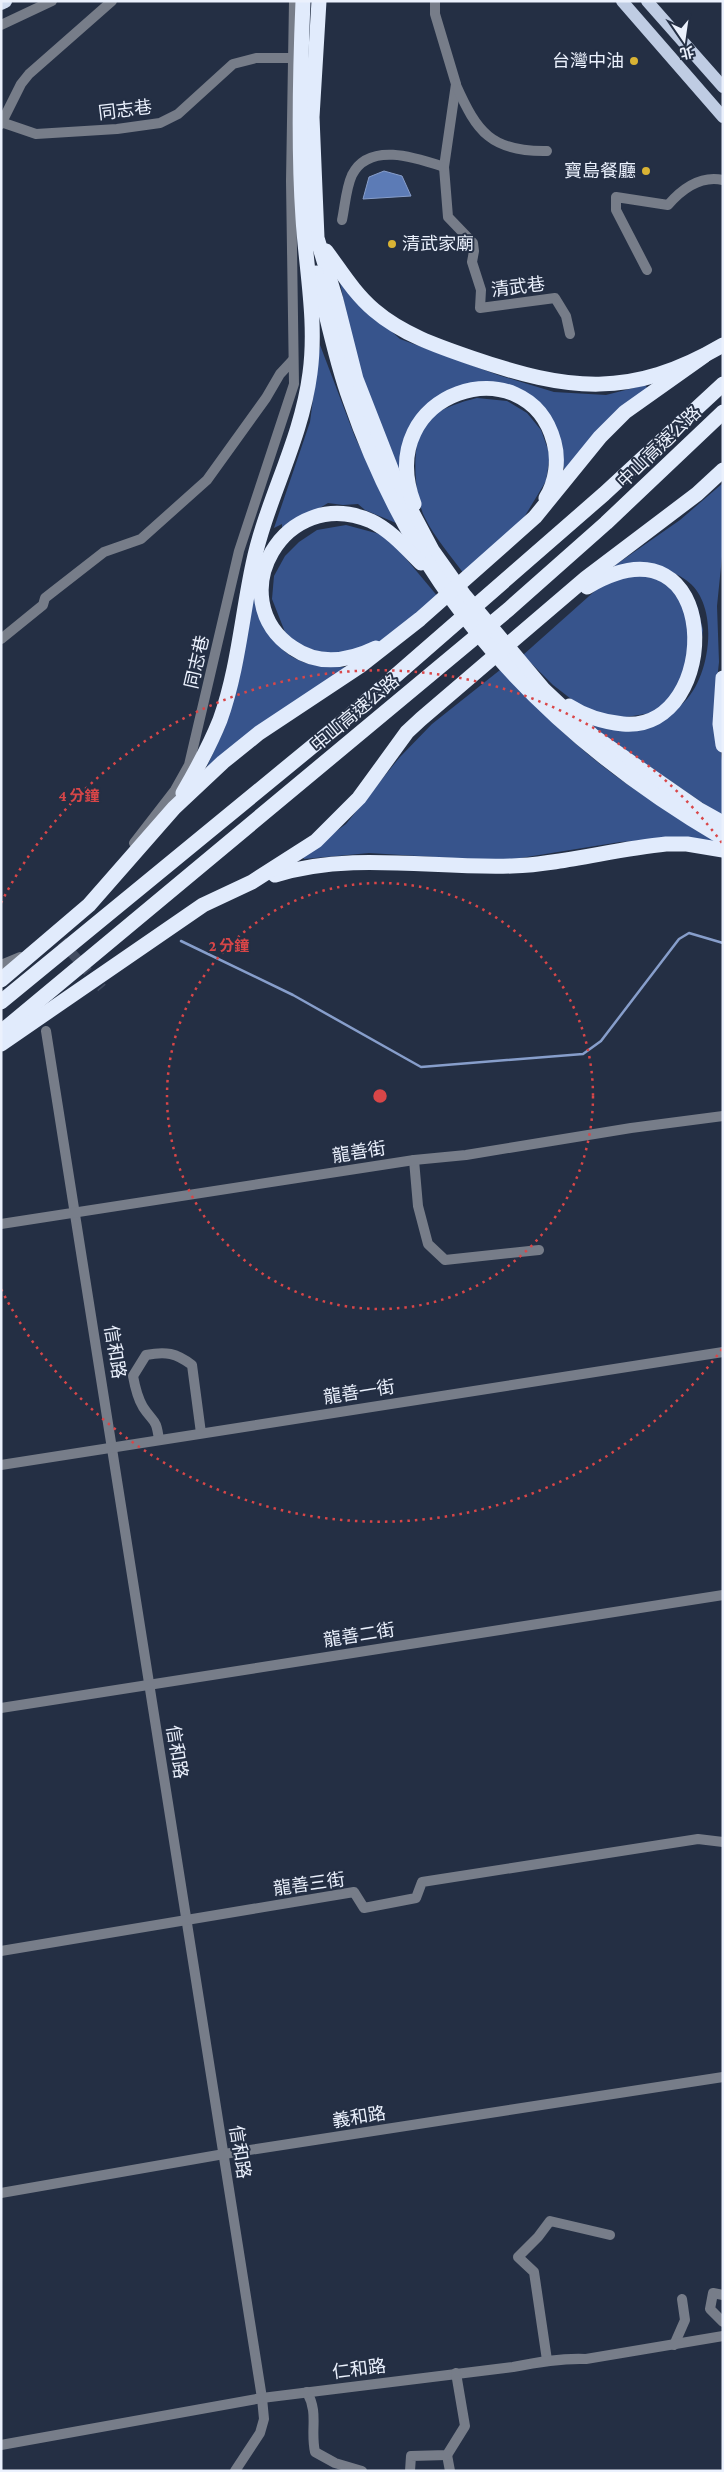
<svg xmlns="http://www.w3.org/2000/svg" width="724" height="2472" viewBox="0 0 724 2472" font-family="'Crimson Pro','Noto Sans TC',serif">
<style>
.forest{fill:#37548c}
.water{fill:#5c7bb6;stroke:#879ecb}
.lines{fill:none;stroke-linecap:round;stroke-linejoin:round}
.stream{stroke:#879ecb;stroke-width:2.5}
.minor-tunnel{stroke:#424c60;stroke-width:10;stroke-dasharray:10 5;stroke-linecap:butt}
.minor{stroke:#777d89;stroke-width:10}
.tertiary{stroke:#777d89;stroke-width:10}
.primary{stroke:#bfcce3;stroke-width:12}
.trunk{stroke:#d0dcf0;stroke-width:14}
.motorway{stroke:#e1ebfc;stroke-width:15}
.ring{fill:none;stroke:#d94648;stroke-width:2.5;stroke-dasharray:2.5 5}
.poi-dot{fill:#d9b334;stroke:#242f44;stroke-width:2}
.labels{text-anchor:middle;stroke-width:4;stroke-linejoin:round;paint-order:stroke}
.poi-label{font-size:18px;fill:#ebf1fd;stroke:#242f44;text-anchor:end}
.street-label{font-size:18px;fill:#ebf1fd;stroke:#242f44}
.centre{fill:#d94648;stroke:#242f44;stroke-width:2.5}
.ring-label{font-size:15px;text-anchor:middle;font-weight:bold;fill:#d94648;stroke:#242f44;stroke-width:4;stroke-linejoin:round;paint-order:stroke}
</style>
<rect width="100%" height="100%" fill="#242f44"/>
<g class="forest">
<path d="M339,278L351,295L400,339L498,375L554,392L606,395L645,385L648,389L569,471L564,469C560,431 556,424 529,396L453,390L422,408L405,437L403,476L400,477L356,360Z"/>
<path d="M320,345L355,437L396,523L365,510L358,504L343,505L328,503L282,531V524L274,528L310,422Z"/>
<path d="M477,398L507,401L527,413L541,430L550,455L546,481L514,534L464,574C451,556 435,538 425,518C414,497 410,441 426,422C437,409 461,402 477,398Z"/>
<path d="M723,483V547L717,606L719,662L714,708L723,767V817L588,724C602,723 646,725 656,719C665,715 675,710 682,704C711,679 721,604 686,580C670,569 652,562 632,564C626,564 620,568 614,566L680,520Z"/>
<path d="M346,525L387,536L439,598L386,642L331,657L296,643L285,632L272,599L274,576L285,556L299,542L317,530Z"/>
<path d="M629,573L682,584L697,606L703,630L698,665L657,712L614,719L584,709L553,685L523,655L606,581Z"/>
<path d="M253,596H257C272,653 292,669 351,667L204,773L225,727L238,679Z"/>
<path d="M500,670C532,702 564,736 600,764C637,793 677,817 718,841L716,843L685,837L620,842L501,861L369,853L304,859L302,856L346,824L399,758L432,724Z"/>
</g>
<path class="water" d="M384,171L402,176L411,196L363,199L369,177Z"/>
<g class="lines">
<path class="stream" d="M181,941L293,995L421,1067L583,1054L601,1041L679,939L689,933L723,943"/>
<path class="minor-tunnel" d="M52,930L102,988"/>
<g class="minor">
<path d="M435,1V14L456,84L444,167L448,217L473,243L474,251L472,262L481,290L480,308L555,298L566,316L570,334"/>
<path d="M456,85C477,132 491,152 547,151"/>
<path d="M1,122L36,134L117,129L160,123L178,114L233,64L256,58H293"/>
<path d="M1,124L21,84L29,74L112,1"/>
<path d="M342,220C345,206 346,188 352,175C369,141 417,158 444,167"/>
<path d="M647,270L616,210V197L668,205C681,190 700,175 723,180"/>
<path d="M1,639L43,605L45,598L104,552L141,539L207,480L266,398L280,374L293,360"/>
<path d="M134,843L175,790L189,765L239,551L294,384L291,181L294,1"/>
<path d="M1,965L20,957"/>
<path d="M46,1031L262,2398L264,2419L260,2433L235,2471"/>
<path d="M414,1160L418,1206L428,1244L445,1260L539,1250"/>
<path d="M1,1224L414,1160L466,1155L631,1128L723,1116"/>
<path d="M159,1440C156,1417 154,1424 143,1407C137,1397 135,1387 133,1376L146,1355C166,1351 176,1353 192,1365L201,1433"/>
<path d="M1,1465L723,1352"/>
<path d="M1,1708L723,1595"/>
<path d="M1,1951L354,1892L364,1908L416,1898L422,1882L698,1839L723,1842"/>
<path d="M1,2193L224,2154L723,2077"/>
<path d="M723,2295L713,2293L710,2309L723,2322"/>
<path d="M674,2345L685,2320L682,2299"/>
<path d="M547,2360L534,2272L518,2257L538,2237L550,2221L610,2235"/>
<path d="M307,2392C319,2414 310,2429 315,2452L335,2463L362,2471"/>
<path d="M1,2445L262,2398L513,2367C538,2362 561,2358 586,2359L723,2336"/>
<path d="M447,2455L450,2471"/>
<path d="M410,2471L411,2456L447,2455L465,2426L456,2373"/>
</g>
<path class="tertiary" d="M1,25L52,1"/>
<g class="primary">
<path d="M622,1L723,117"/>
<path d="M647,1L723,87"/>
</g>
<path class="trunk" d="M1,3L5,1"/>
<g class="motorway">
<path d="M319,1L312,117L317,238L336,300L356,379L397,484L432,550L464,595L544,690L593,736L698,809L723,823"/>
<path d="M326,251C341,271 354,293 374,310C402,334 437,346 472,358C568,391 631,399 723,345"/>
<path d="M316,273C327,315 335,359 350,400C418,597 545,734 723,838"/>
<path d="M414,504C371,390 528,344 554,442C559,460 556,482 546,498"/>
<path d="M376,648C349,661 319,666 293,648C220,599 284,483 371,521C390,530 406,548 421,563"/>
<path d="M723,678L720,724L723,745"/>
<path d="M569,706C586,717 603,722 623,724C724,733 724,506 587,587"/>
<path d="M183,793C197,769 210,745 220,720C238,670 242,615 253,564C267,498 301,442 310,373C317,321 306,269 303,218C298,146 300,73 303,1"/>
<path d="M275,875C352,851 433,869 512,866C564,864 614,849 666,844H687L723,850"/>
<path d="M1,980L89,905L174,808L223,762L259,733L360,666L420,619L535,517L600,437L625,412L704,356"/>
<path d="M1,1002L347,718L604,494L723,384"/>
<path d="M1,1032L509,609L606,523L723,412"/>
<path d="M1,1044L203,905L252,882L316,841L359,798L407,732L421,719L586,578L697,494L723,470"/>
</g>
</g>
<g class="ring">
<circle cx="380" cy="1096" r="213"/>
<path d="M722 1349A425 425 0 0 1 1 1289M1 903A425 425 0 0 1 722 843"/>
</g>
<g class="poi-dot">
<circle cx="634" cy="61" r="5"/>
<circle cx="646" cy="171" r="5"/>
<circle cx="392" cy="244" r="5"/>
</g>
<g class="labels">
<g class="poi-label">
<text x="624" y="67">台灣中油</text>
<text x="636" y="177">寶島餐廳</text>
<text x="402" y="250" text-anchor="start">清武家廟</text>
</g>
<g class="street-label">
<text transform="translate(125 110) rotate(-7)" y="6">同志巷</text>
<text transform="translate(518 287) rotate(-7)" y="6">清武巷</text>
<text transform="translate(659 447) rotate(-44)" y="6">中山高速公路</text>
<text transform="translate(197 662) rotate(-77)" y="6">同志巷</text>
<text transform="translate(355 713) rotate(-40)" y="6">中山高速公路</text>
<text transform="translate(359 1152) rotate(-9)" y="6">龍善街</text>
<text transform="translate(115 1352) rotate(81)" y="6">信和路</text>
<text transform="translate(359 1392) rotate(-9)" y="6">龍善一街</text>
<text transform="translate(359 1635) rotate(-9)" y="6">龍善二街</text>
<text transform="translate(177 1752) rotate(81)" y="6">信和路</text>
<text transform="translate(309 1884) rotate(-8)" y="6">龍善三街</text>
<text transform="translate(359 2117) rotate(-9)" y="6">義和路</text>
<text transform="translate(240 2152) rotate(81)" y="6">信和路</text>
<text transform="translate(359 2369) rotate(-7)" y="6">仁和路</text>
</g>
</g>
<circle cx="380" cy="1096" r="8" class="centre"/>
<g class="ring-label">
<text x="79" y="801">4 分鐘</text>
<text x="229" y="951">2 分鐘</text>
</g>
<rect width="724" height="2472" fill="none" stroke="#ebf1fd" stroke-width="5"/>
<g transform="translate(684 40) rotate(167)" stroke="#242f44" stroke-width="4" paint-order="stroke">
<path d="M0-4L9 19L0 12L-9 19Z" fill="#ebf1fd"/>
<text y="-8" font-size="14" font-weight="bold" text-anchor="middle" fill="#ebf1fd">北</text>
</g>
</svg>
